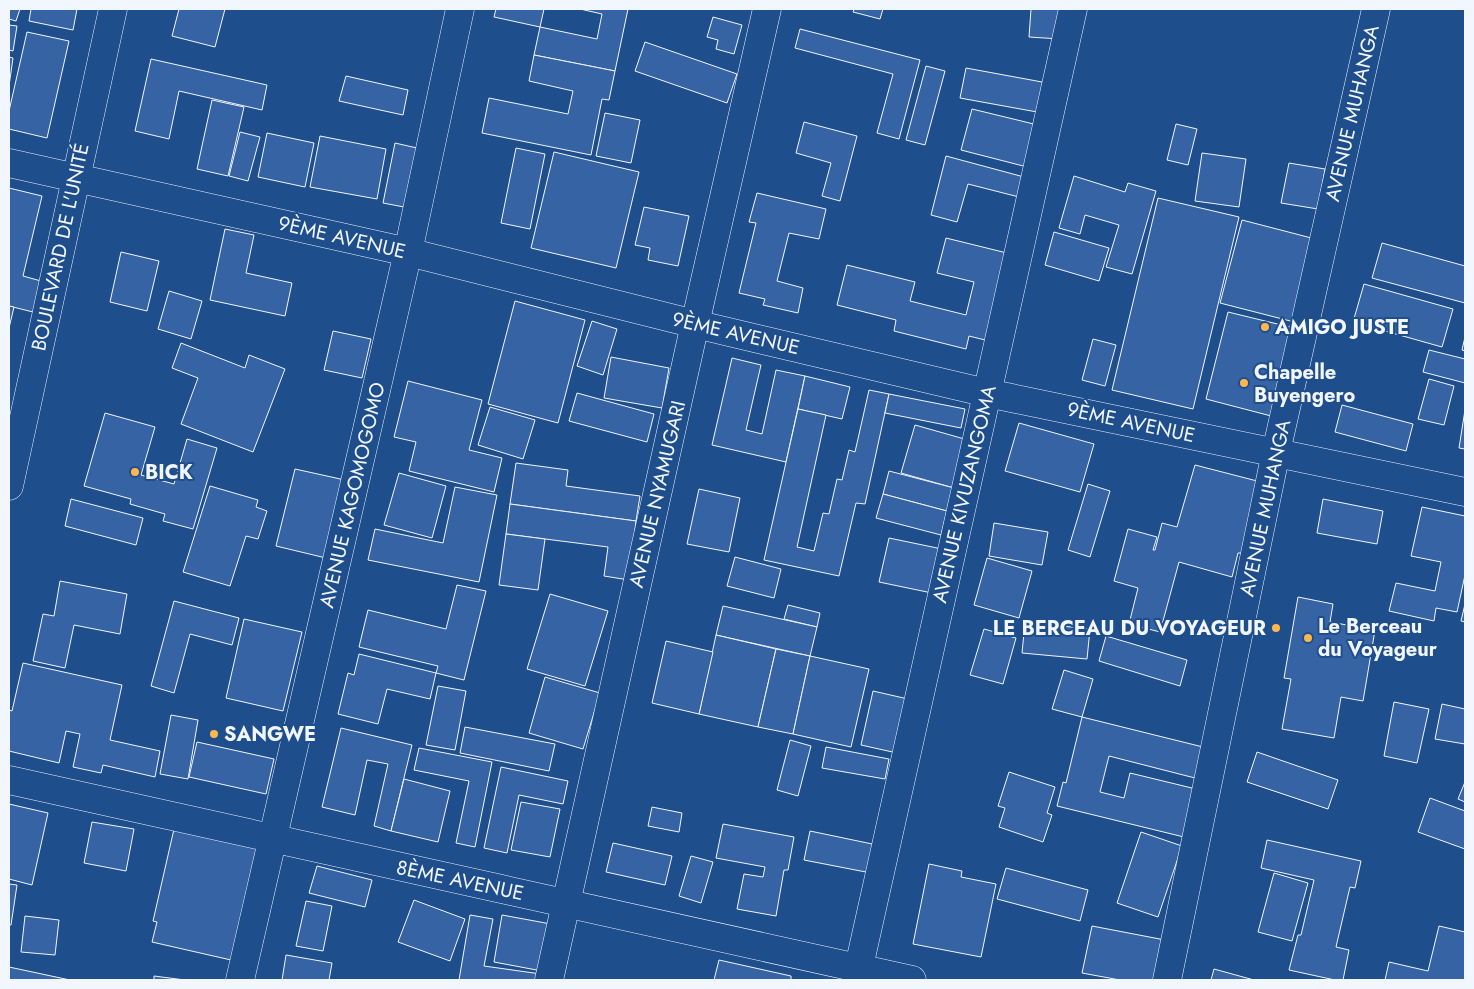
<svg xmlns="http://www.w3.org/2000/svg" width="1474" height="989" viewBox="0 0 1474 989" font-family="Jost,sans-serif">
<style>
.building{fill:#3563a3;stroke:#f2f6ff}
.lines{fill:none;stroke-linecap:round;stroke-linejoin:round}
.street-casing{stroke:#f2f6ff;stroke-width:29}
.secondary-casing{stroke:#f2f6ff;stroke-width:29}
.street{stroke:#1f4e8c;stroke-width:28}
.secondary{stroke:#1f4e8c;stroke-width:28}
.poi-dot{fill:#ffb74d;stroke:#1f4e8c;stroke-width:2}
.labels{text-anchor:middle;stroke-width:4;stroke-linejoin:round;paint-order:stroke}
.street-label{font-size:20px;fill:#f2f6ff;stroke:#1f4e8c}
.poi-label{font-size:20px;font-weight:bold;fill:#f2f6ff;stroke:#1f4e8c;text-anchor:start}
</style>
<rect width="100%" height="100%" fill="#1f4e8c"/>
<g class="building">
<path d="M9,9H20L16,21L9,19Z"/>
<path d="M31,9H77L73,30L29,21Z"/>
<path d="M179,9H225L215,47L172,36Z"/>
<path d="M496,9H544L540,27L494,17Z"/>
<path d="M580,9H628L615,71L534,55L540,27L597,39L602,14Z"/>
<path d="M854,9H883L880,19L853,12Z"/>
<path d="M1031,9H1062L1060,39L1029,37Z"/>
<path d="M713,17L742,25L734,54L716,49L718,40L707,37Z"/>
<path d="M9,25L17,26L13,51L9,50Z"/>
<path d="M800,29L920,60L899,139L877,133L893,74L795,48Z"/>
<path d="M27,32L69,41L47,138L9,129V111Z"/>
<path d="M645,42L737,74L727,103L635,71Z"/>
<path d="M534,55L615,71L609,100L602,99L591,155L482,133L489,98L568,114L573,91L529,81Z"/>
<path d="M9,57L13,58L9,86Z"/>
<path d="M151,59L267,85L262,110L179,91L169,139L135,131Z"/>
<path d="M926,66L945,71L925,145L906,140Z"/>
<path d="M966,68L1053,84L1048,114L960,98Z"/>
<path d="M346,76L408,90L403,115L339,101Z"/>
<path d="M212,100L244,107L228,176L197,169Z"/>
<path d="M972,109L1042,126L1031,168L961,150Z"/>
<path d="M605,113L640,120L631,163L596,156Z"/>
<path d="M804,122L857,136L840,201L822,196L831,163L796,153Z"/>
<path d="M1176,124L1197,129L1188,165L1167,160Z"/>
<path d="M240,132L260,137L248,181L229,176Z"/>
<path d="M267,133L314,143L305,187L258,177Z"/>
<path d="M320,136L386,149L377,199L310,187Z"/>
<path d="M395,143L417,148L404,207L383,203Z"/>
<path d="M516,148L545,154L530,229L501,223Z"/>
<path d="M554,152L639,172L616,268L531,248Z"/>
<path d="M1202,153L1246,159L1239,207L1195,201Z"/>
<path d="M946,156L1024,177L1019,197L968,184L957,222L931,215Z"/>
<path d="M1289,163L1325,169L1318,209L1281,203Z"/>
<path d="M1074,176L1125,192L1128,183L1156,191L1132,274L1106,267L1119,225L1085,215L1080,234L1059,228Z"/>
<path d="M9,188L42,196L23,276L41,281L33,312L9,306Z"/>
<path d="M757,193L826,209L819,239L789,233L777,281L803,288L798,313L763,305L765,299L739,293L756,223L749,222Z"/>
<path d="M1158,198L1239,217L1193,409L1112,390Z"/>
<path d="M644,207L689,216L678,266L648,260L650,248L635,245Z"/>
<path d="M1242,220L1323,241L1302,324L1220,303Z"/>
<path d="M225,229L254,235L246,273L292,283L285,316L210,300Z"/>
<path d="M1054,232L1109,248L1099,281L1045,265Z"/>
<path d="M946,238L1011,254L993,342L969,336L966,349L894,331L896,320L837,305L847,265L915,282L910,301L966,315L974,282L937,273Z"/>
<path d="M1382,243L1465,266V303L1372,278Z"/>
<path d="M121,252L159,261L147,311L110,302Z"/>
<path d="M1364,284L1453,309L1442,347L1353,322Z"/>
<path d="M169,291L202,301L191,339L158,329Z"/>
<path d="M515,301L585,320L558,423L488,404Z"/>
<path d="M9,306L14,307L9,328Z"/>
<path d="M1228,312L1298,329L1275,417L1206,399Z"/>
<path d="M592,321L617,329L603,375L577,366Z"/>
<path d="M333,331L371,339L362,378L324,370Z"/>
<path d="M1465,337V351L1462,350Z"/>
<path d="M1093,339L1116,345L1105,386L1082,380Z"/>
<path d="M181,343L245,368L249,355L285,369L253,452L181,424L198,378L172,368Z"/>
<path d="M1429,350L1465,359V383L1423,372Z"/>
<path d="M611,357L669,368L662,408L604,398Z"/>
<path d="M732,358L761,365L746,430L762,434L776,370L805,376L786,462L712,445Z"/>
<path d="M805,376L850,387L842,419L798,409Z"/>
<path d="M1429,379L1454,386L1444,425L1418,419Z"/>
<path d="M408,381L482,400L469,450L502,458L494,492L409,471L416,442L394,437Z"/>
<path d="M869,390L889,394L865,504L856,503L839,576L764,560L798,409L826,415L797,547L814,551L823,513L829,514L837,479L842,480L849,450L855,452Z"/>
<path d="M577,393L654,414L647,442L569,421Z"/>
<path d="M889,394L965,409L961,428L885,413Z"/>
<path d="M1342,405L1413,424L1406,451L1335,432Z"/>
<path d="M490,407L535,420L523,459L478,445Z"/>
<path d="M1465,410V449L1459,448Z"/>
<path d="M105,413L155,427L141,475L174,484L187,439L217,448L193,529L163,521L165,514L130,504L131,499L84,486Z"/>
<path d="M1019,423L1094,444L1080,492L1005,471Z"/>
<path d="M915,425L968,440L954,488L901,473Z"/>
<path d="M516,463L568,470L566,486L640,496L636,521L510,504Z"/>
<path d="M1195,465L1261,482L1242,553H1238L1232,577L1179,562L1160,632L1129,624L1138,588L1114,581L1128,529L1157,537L1153,550H1155L1162,523L1177,527Z"/>
<path d="M295,469L345,480L326,558L276,546Z"/>
<path d="M889,471L954,488L947,511L883,494Z"/>
<path d="M399,473L446,486L432,538L384,525Z"/>
<path d="M1088,484L1110,491L1090,557L1068,550Z"/>
<path d="M210,486L258,500L256,507L267,511L258,539L246,536L230,586L183,572Z"/>
<path d="M455,487L497,495L479,582L368,560L375,529L443,543Z"/>
<path d="M699,489L740,498L729,552L687,544Z"/>
<path d="M883,494L947,511L941,535L876,518Z"/>
<path d="M71,499L143,518L136,545L65,526Z"/>
<path d="M1323,499L1383,511L1377,544L1317,533Z"/>
<path d="M510,504L636,521L629,580L604,576L608,547L506,534Z"/>
<path d="M1422,507L1465,516V575L1457,612L1436,608L1434,621L1389,611L1396,583L1435,591L1441,562L1411,556Z"/>
<path d="M994,523L1048,532L1042,565L989,556Z"/>
<path d="M506,534L545,539L538,590L499,585Z"/>
<path d="M889,538L942,549L932,593L879,582Z"/>
<path d="M735,557L781,569L774,598L727,586Z"/>
<path d="M987,558L1032,571L1019,618L974,605Z"/>
<path d="M60,581L127,594L120,634L74,625L65,668L33,661L43,614L54,616Z"/>
<path d="M457,585L486,591L464,680L436,673L438,666L359,647L368,610L446,629Z"/>
<path d="M550,594L608,611L585,686L527,669Z"/>
<path d="M1298,597L1333,604L1330,622L1375,630L1363,701L1341,697L1334,738L1282,729L1291,679L1284,678Z"/>
<path d="M174,601L239,618L232,645L190,634L174,693L151,686Z"/>
<path d="M1465,604V622L1461,621Z"/>
<path d="M788,605L820,613L817,627L784,619Z"/>
<path d="M723,606L817,627L810,656L716,635Z"/>
<path d="M244,619L302,632L283,711L226,698Z"/>
<path d="M1025,622L1090,629L1087,659L1022,653Z"/>
<path d="M984,629L1016,638L1003,684L970,675Z"/>
<path d="M716,635L776,649L758,727L699,714Z"/>
<path d="M1106,636L1187,660L1180,686L1099,661Z"/>
<path d="M666,641L713,652L699,714L652,703Z"/>
<path d="M776,649L810,656L793,734L758,727Z"/>
<path d="M359,654L436,673L430,699L387,689L378,724L338,714L348,673L354,675Z"/>
<path d="M810,656L869,669L851,747L793,734Z"/>
<path d="M23,663L122,685L110,740L160,751L155,777L103,765L101,773L73,767L80,734L66,731L59,763L9,751V710L12,711Z"/>
<path d="M1064,670L1093,679L1082,717L1052,709Z"/>
<path d="M545,677L600,693L583,749L529,733Z"/>
<path d="M438,686L466,691L455,750L426,745Z"/>
<path d="M873,691L908,699L897,753L861,745Z"/>
<path d="M1394,702L1429,709L1417,763L1384,756Z"/>
<path d="M1442,704L1465,709V744L1435,739Z"/>
<path d="M171,715L198,720L188,779L160,774Z"/>
<path d="M1082,717L1203,747L1195,778L1109,756L1100,792L1124,798L1130,773L1196,789L1184,837L1057,806L1063,782L1066,783Z"/>
<path d="M465,727L555,744L549,771L460,753Z"/>
<path d="M341,728L412,745L391,831L374,826L388,764L367,760L355,815L322,807Z"/>
<path d="M790,740L811,746L798,796L777,790Z"/>
<path d="M197,742L274,759L266,794L189,777Z"/>
<path d="M826,747L889,759L885,779L822,768Z"/>
<path d="M419,748L492,762L475,847L456,843L469,781L414,770Z"/>
<path d="M1257,752L1338,780L1328,809L1247,782Z"/>
<path d="M501,767L568,781L563,804L519,795L507,853L484,848Z"/>
<path d="M1009,772L1055,787L1047,813L1052,815L1043,842L999,827L1005,808L998,806Z"/>
<path d="M404,779L450,791L438,842L391,831Z"/>
<path d="M1465,782V802L1458,799Z"/>
<path d="M1430,798L1465,811V849L1418,832Z"/>
<path d="M521,802L560,809L550,857L511,850Z"/>
<path d="M9,804L48,813L32,885L9,879Z"/>
<path d="M652,807L682,813L679,832L648,826Z"/>
<path d="M92,822L134,829L126,871L84,863Z"/>
<path d="M723,824L794,837L788,870H784L776,916L737,909L744,874L763,877L765,867L716,858Z"/>
<path d="M174,829L268,851L231,960L152,942L157,922L153,921Z"/>
<path d="M810,831L877,845L871,873L804,860Z"/>
<path d="M1141,832L1182,846L1158,917L1117,903Z"/>
<path d="M1267,840L1361,861L1355,888L1350,887L1336,947L1349,950L1343,980H1335L1289,970L1298,935H1301L1314,880L1261,868Z"/>
<path d="M613,843L672,856L665,885L606,872Z"/>
<path d="M691,856L713,862L701,903L679,896Z"/>
<path d="M929,864L962,871L961,877L996,884L981,957L913,944Z"/>
<path d="M317,866L372,880L365,907L309,893Z"/>
<path d="M1006,868L1088,890L1080,921L997,899Z"/>
<path d="M1274,873L1308,883L1292,941L1258,932Z"/>
<path d="M9,884L17,885L11,925H9Z"/>
<path d="M414,900L465,919L450,961L398,942Z"/>
<path d="M306,901L332,906L323,951L296,946Z"/>
<path d="M470,915L493,919L484,966L541,974V980H459Z"/>
<path d="M502,915L551,924L542,971L494,962Z"/>
<path d="M25,916L59,920L55,955L21,952Z"/>
<path d="M1092,926L1165,940L1157,980H1120L1082,973Z"/>
<path d="M1439,926L1465,932V980H1385L1389,962L1428,971Z"/>
<path d="M286,955L332,963L329,980H282Z"/>
<path d="M719,960L791,976V980H714Z"/>
<path d="M9,967L70,980H9Z"/>
<path d="M1214,969L1254,980H1211Z"/>
<path d="M154,976L185,980H154Z"/>
</g>
<g class="lines">
<g class="street-casing">
<g id="street">
<path d="M9,163L408,252L695,324L987,393L1465,492"/>
<path d="M9,780L912,980"/>
<path d="M240,980L408,252L460,9"/>
<path d="M549,980L695,324L767,9"/>
<path d="M856,980L1073,9"/>
<path d="M1167,980L1276,452L1376,9"/>
</g>
</g>
<g class="secondary-casing">
<path id="secondary" d="M9,486L113,9"/>
</g>
<use href="#street" class="street"/>
<use href="#secondary" class="secondary"/>
</g>
<g class="poi-dot">
<circle cx="1265" cy="327" r="5"/>
<circle cx="1244" cy="383" r="5"/>
<circle cx="135" cy="472" r="5"/>
<circle cx="1276" cy="628" r="5"/>
<circle cx="1308" cy="638" r="5"/>
<circle cx="214" cy="734" r="5"/>
</g>
<g class="labels">
<g class="street-label">
<text transform="translate(1352 113) rotate(-77)" y="7">AVENUE MUHANGA</text>
<text transform="translate(342 237) rotate(13)" y="7">9ÈME AVENUE</text>
<text transform="translate(60 247) rotate(-78)" y="7">BOULEVARD DE L'UNITÉ</text>
<text transform="translate(736 333) rotate(13)" y="7">9ÈME AVENUE</text>
<text transform="translate(1131 422) rotate(12)" y="7">9ÈME AVENUE</text>
<text transform="translate(657 494) rotate(-77)" y="7">AVENUE NYAMUGARI</text>
<text transform="translate(964 494) rotate(-77)" y="7">AVENUE KIVUZANGOMA</text>
<text transform="translate(352 495) rotate(-77)" y="7">AVENUE KAGOMOGOMO</text>
<text transform="translate(1265 508) rotate(-78)" y="7">AVENUE MUHANGA</text>
<text transform="translate(460 880) rotate(12)" y="7">8ÈME AVENUE</text>
</g>
<g class="poi-label">
<text x="1275" y="334">AMIGO JUSTE</text>
<text x="1254" y="379">Chapelle<tspan x="1254" dy="23">Buyengero</tspan></text>
<text x="145" y="479">BICK</text>
<text x="1318" y="633">Le Berceau<tspan x="1318" dy="23">du Voyageur</tspan></text>
<text x="1266" y="635" text-anchor="end">LE BERCEAU DU VOYAGEUR</text>
<text x="224" y="741">SANGWE</text>
</g>
</g>
<rect width="1474" height="989" fill="none" stroke="#f2f6ff" stroke-width="20"/>
</svg>
